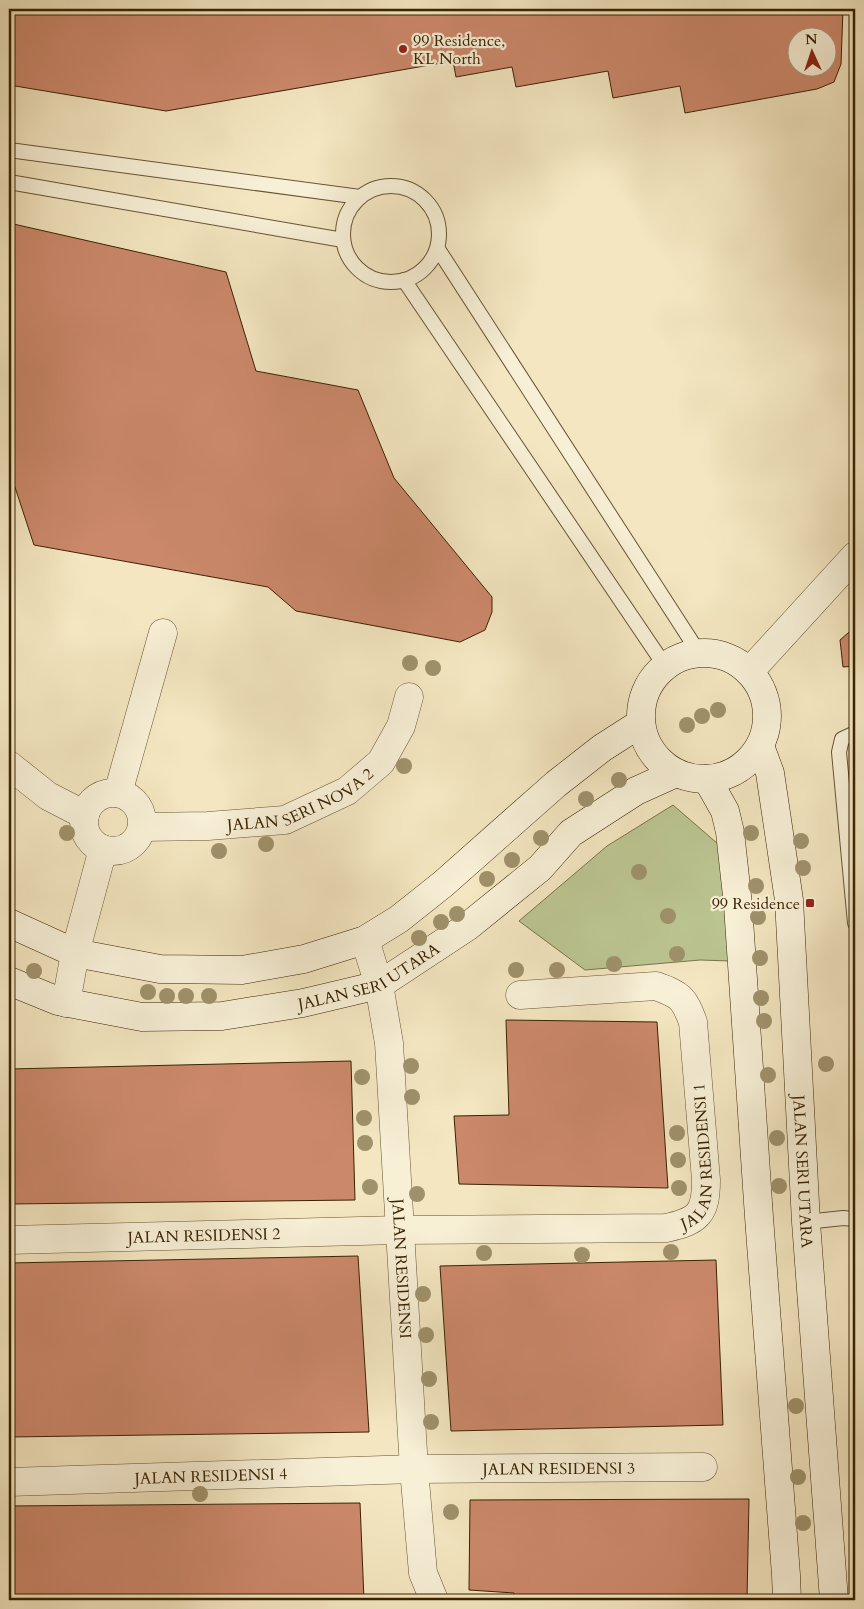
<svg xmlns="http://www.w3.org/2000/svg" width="864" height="1609" viewBox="0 0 864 1609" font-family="Cardo,serif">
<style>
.green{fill:#bbc592;stroke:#7a744a}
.building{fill:#cb886b;stroke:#3a2301;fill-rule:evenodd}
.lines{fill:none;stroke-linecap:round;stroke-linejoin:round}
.lane-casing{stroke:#685431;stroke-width:16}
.street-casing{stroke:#685431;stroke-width:29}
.secondary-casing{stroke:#3a2301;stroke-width:29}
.lane{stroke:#f7efd6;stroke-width:14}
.street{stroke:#f7efd6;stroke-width:28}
.secondary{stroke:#f7efd6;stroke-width:28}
.tree{fill:#9f916b}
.poi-dot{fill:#8f2418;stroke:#f7efd6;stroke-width:2}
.labels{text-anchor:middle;stroke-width:4.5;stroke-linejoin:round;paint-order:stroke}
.poi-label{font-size:16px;fill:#3a2301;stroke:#f7efd6;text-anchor:start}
.street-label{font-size:16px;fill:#3a2301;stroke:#f7efd6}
</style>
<rect width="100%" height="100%" fill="#f3e6c0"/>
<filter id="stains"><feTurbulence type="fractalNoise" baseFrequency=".004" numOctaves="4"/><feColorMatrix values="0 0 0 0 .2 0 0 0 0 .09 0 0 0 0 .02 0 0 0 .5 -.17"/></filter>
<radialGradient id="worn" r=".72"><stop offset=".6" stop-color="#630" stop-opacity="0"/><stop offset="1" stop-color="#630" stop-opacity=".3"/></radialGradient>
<path class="green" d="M673,805L725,850L731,961L700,960L585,970L519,921L607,846Z"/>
<g class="building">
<path d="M9,9H843L841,64L834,82L817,89L685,113L680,86L613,98L608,71L516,87L512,67L456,77L453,61L166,111L9,85ZM796,38H826V68H796Z"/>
<path d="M9,223L226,272L256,371L358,390L394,478L492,597V612L485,630L460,642L296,611L268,587L34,545L9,469Z"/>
<path d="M855,627V666L843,667L840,640Z"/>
<path d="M506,1020L657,1022L668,1188L459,1184L454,1116L509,1115Z"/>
<path d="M351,1061L355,1200L9,1204V1069Z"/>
<path d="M358,1256L369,1432L9,1437V1263Z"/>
<path d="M716,1260L723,1425L451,1431L440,1266Z"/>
<path d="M749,1499L747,1600H515L514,1593L469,1590L470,1500Z"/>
<path d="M360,1503L364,1600H9V1506Z"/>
</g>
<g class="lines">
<g class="lane-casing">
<g id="lane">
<path d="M9,150L360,197"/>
<path d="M9,182L343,240"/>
<circle cx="391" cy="234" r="48"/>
<path d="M438,249L699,653"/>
<path d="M404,280L665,666"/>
<path d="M855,733L842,739L839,752L855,923"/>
<path d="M806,1222L843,1218L855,1219"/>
</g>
</g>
<g class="street-casing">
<g id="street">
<path d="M749,672L855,556"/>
<path d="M9,765L48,796L85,815"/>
<path d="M118,793L163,633"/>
<circle cx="113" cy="822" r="29"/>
<path id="s1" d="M142,827L208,826L285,820L347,791L381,762L401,726L409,697"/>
<path id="s2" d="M365,940L379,985L389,1043L414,1469L423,1573L434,1600"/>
<path d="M66,1003L75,953L103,849"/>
<path id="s3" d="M9,1240L399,1230L666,1228C698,1221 706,1214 706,1180L693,1022C684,998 681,995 656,986L520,995"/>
<path id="s4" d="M9,1482L414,1469L703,1467"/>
</g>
</g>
<g class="secondary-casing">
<g id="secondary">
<circle cx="704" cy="716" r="63"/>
<path id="s5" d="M760,746L770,773L789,900L806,1222L834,1600"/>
<path d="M707,779L725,811L730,832L738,905L759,1217L786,1575L787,1600"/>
<path d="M9,923L75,953L160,969L242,970L304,959L365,940L399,919L443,884L556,784L602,748L641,723"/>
<path id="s6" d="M9,981L58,1001L142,1017L222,1016L303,1003L379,985L467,927L540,868L571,833L636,791L676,773"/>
</g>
</g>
<use href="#lane" class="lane"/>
<use href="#street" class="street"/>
<use href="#secondary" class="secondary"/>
</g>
<g class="tree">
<circle cx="410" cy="663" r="8"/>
<circle cx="433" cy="668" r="8"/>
<circle cx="718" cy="710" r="8"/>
<circle cx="702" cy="716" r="8"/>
<circle cx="687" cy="725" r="8"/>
<circle cx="404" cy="766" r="8"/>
<circle cx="619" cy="780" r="8"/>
<circle cx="586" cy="799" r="8"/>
<circle cx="67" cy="833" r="8"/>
<circle cx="751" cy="833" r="8"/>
<circle cx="541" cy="838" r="8"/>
<circle cx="801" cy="841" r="8"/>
<circle cx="266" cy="844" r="8"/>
<circle cx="219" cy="851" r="8"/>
<circle cx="512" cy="860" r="8"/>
<circle cx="803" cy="868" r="8"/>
<circle cx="639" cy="872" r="8"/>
<circle cx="487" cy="879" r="8"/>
<circle cx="756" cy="886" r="8"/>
<circle cx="457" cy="914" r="8"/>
<circle cx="668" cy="916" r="8"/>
<circle cx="758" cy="917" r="8"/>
<circle cx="441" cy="922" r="8"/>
<circle cx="419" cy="938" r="8"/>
<circle cx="677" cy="954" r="8"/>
<circle cx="760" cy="958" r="8"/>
<circle cx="614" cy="964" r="8"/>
<circle cx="516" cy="970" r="8"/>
<circle cx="557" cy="970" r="8"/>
<circle cx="34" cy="971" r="8"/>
<circle cx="148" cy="992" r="8"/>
<circle cx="167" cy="996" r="8"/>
<circle cx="186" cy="996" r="8"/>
<circle cx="209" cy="996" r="8"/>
<circle cx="761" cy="998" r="8"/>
<circle cx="764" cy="1021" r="8"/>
<circle cx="826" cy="1064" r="8"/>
<circle cx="411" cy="1066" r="8"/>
<circle cx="768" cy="1075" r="8"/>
<circle cx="362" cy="1077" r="8"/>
<circle cx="412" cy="1097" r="8"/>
<circle cx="364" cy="1118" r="8"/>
<circle cx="677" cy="1133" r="8"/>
<circle cx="777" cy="1138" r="8"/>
<circle cx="365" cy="1143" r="8"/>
<circle cx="678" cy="1160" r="8"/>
<circle cx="779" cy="1186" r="8"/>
<circle cx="370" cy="1187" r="8"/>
<circle cx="679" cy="1188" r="8"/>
<circle cx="417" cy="1194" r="8"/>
<circle cx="671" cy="1252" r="8"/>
<circle cx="484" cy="1253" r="8"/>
<circle cx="582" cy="1255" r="8"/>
<circle cx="423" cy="1294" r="8"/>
<circle cx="426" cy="1335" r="8"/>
<circle cx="429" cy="1379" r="8"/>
<circle cx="796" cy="1406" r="8"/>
<circle cx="431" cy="1422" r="8"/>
<circle cx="798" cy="1477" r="8"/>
<circle cx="200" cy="1494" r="8"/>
<circle cx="451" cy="1512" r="8"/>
<circle cx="803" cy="1523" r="8"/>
</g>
<g class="poi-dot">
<circle cx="403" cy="49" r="5"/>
<rect x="805" y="898" width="10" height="10" rx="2.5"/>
</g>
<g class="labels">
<g class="poi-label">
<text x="413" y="46">99 Residence,<tspan x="413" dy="18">KL North</tspan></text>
<text x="800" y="909" text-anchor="end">99 Residence</text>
</g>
<g class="street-label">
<text dy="6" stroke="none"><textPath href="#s1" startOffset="164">JALAN SERI NOVA 2</textPath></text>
<text dy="6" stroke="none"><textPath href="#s6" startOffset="372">JALAN SERI UTARA</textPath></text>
<text dy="6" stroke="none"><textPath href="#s3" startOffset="749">JALAN RESIDENSI 1</textPath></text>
<text dy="6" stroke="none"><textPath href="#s5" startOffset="429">JALAN SERI UTARA</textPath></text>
<text dy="6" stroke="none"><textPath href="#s3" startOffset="195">JALAN RESIDENSI 2</textPath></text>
<text dy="6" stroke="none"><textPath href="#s2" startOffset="332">JALAN RESIDENSI</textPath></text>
<text dy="6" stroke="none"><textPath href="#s4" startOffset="550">JALAN RESIDENSI 3</textPath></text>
<text dy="6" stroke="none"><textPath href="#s4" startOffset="202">JALAN RESIDENSI 4</textPath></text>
</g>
</g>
<rect width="864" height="1609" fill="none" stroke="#f3e6c0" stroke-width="30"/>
<rect x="10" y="10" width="844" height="1589" fill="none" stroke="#3a2301" stroke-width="2.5"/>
<rect x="15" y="15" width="834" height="1579" fill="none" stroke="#3a2301"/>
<g transform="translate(812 52) rotate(357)"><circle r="24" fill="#f7efd6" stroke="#ab9d81"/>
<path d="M0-4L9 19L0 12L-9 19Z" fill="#8f2418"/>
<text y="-8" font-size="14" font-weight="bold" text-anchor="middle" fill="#3a2301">N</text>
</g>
<rect width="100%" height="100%" filter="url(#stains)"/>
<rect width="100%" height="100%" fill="url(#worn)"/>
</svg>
